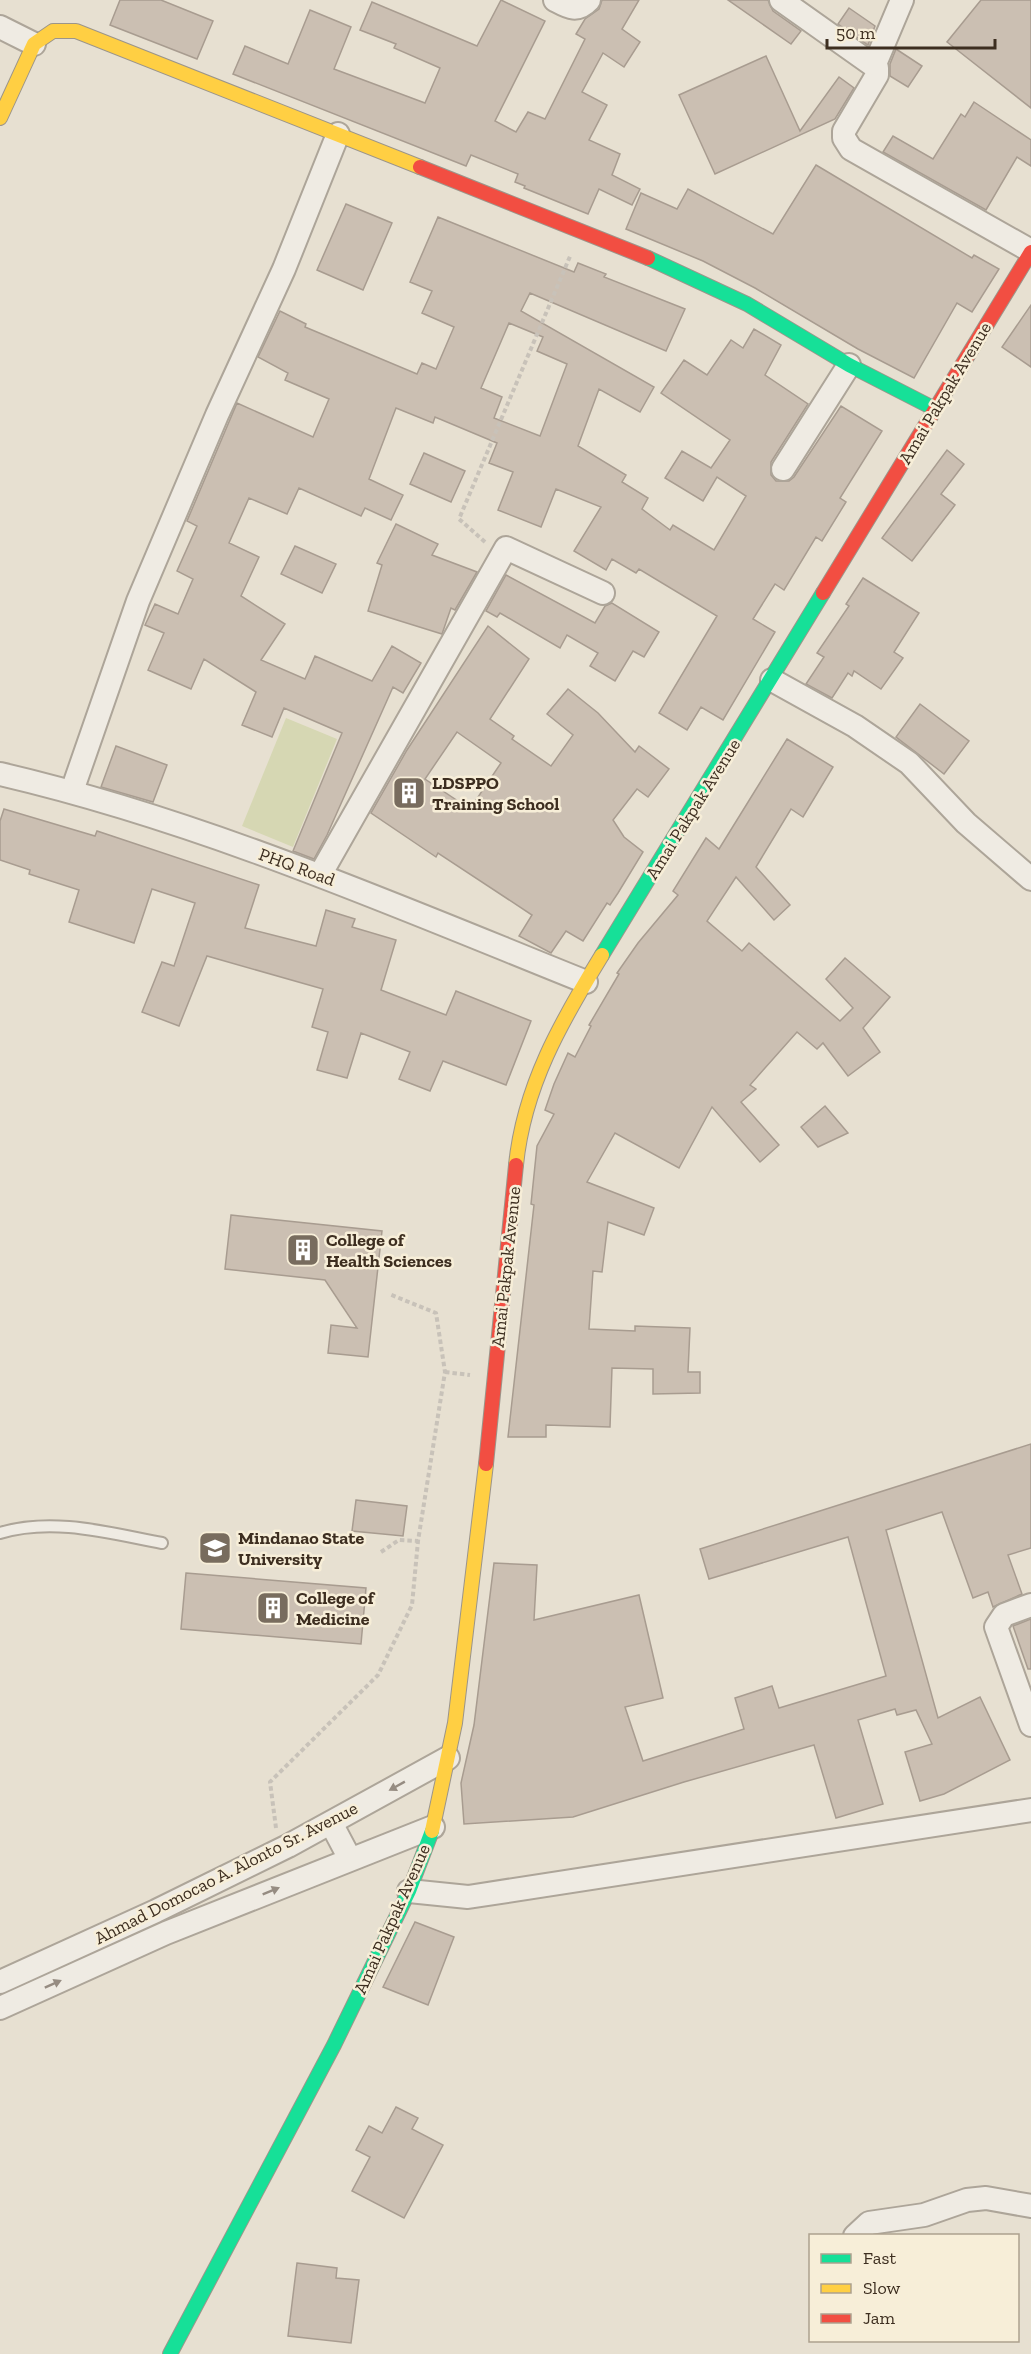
<svg xmlns="http://www.w3.org/2000/svg" width="1031" height="2354" viewBox="0 0 1031 2354" font-family="'Zilla Slab',serif">
<style>
.green{fill:#d6d7b3}
.building{fill:#cbbfb2;stroke:#a89c90;stroke-width:1.5;fill-rule:evenodd}
.lines{fill:none;stroke-linecap:round;stroke-linejoin:round}
.lane-casing{stroke:#ada599;stroke-width:14}
.street-casing{stroke:#ada599;stroke-width:26}
.fast-casing{stroke:#9c958a;stroke-width:16}
.slow-casing{stroke:#9c958a;stroke-width:16}
.jam-casing{stroke:#9c958a;stroke-width:16}
.path{stroke:#c8c2b9;stroke-width:4;stroke-dasharray:4.5 3;stroke-linecap:butt}
.lane{stroke:#efebe3;stroke-width:10}
.street{stroke:#efebe3;stroke-width:22}
.fast{stroke:#16e098;stroke-width:14}
.slow{stroke:#ffcf43;stroke-width:14}
.jam{stroke:#f24e42;stroke-width:14}
.oneway{fill:#968c82}
.labels{text-anchor:middle;stroke-width:5;stroke-linejoin:round;paint-order:stroke}
.street-label{font-size:18px;fill:#3d2e20;stroke:#f7eed8}
.poi-label{font-size:18px;font-weight:bold;fill:#3d2e20;stroke:#f7eed8;text-anchor:start}
</style>
<rect width="100%" height="100%" fill="#e7e0d1"/>
<path class="green" d="M286,718L337,739L293,847L242,826Z"/>
<g class="building">
<path d="M120,0H161L213,21L197,59L110,25Z"/>
<path d="M501,0L545,21L495,121L516,132L528,112L545,119L585,39L576,34L585,19L599,9L602,0H639L622,29L640,42L624,67L603,53L582,92L607,105L589,140L620,154L612,175L640,189L632,205L599,189L588,214L524,188L525,186L515,182L518,174L471,155L466,166L233,74L245,46L288,64L310,10L351,27L334,69L425,103L440,68L394,48L396,44L360,30L372,2L477,46Z"/>
<path d="M728,0H768L773,11L801,31L791,44Z"/>
<path d="M981,0H1031V108L947,42Z"/>
<path d="M849,8L875,26L868,45L838,24Z"/>
<path d="M896,49L922,66L908,87L890,76V64Z"/>
<path d="M766,56L800,131L839,77L854,88L835,119L715,174L679,95Z"/>
<path d="M974,102L1031,140V166L1017,157L986,210L883,152L893,136L933,159L961,114L965,117Z"/>
<path d="M816,165L972,258L974,255L999,269L972,312L957,303L914,378L858,349L755,288L703,261L626,229L641,193L677,209L688,189L773,234Z"/>
<path d="M346,204L392,223L363,290L317,270Z"/>
<path d="M438,217L574,272L578,263L606,274L604,277L685,309L666,351L530,293L521,311L654,387L640,412L599,389L578,446L626,475L622,482L648,498L642,509L670,530L673,525L714,550L746,496L717,477L703,501L665,478L682,451L711,468L730,440L661,393L684,360L707,375L731,340L743,348L754,329L781,345L765,375L808,404L771,462V475L776,481H789L794,477L841,406L882,431L840,498L846,502L822,541L816,537L784,590L775,584L753,619L775,632L723,720L701,707L687,730L659,713L717,616L639,569L636,573L612,559L606,570L574,551L601,507L556,489L541,527L498,510L513,472L489,463L497,443L435,417L433,423L396,408L369,479L403,495L391,520L365,508L361,516L299,488L287,514L249,498L229,543L259,557L241,596L285,624L261,660L305,679L315,656L372,681L392,646L421,663L403,693L393,687L327,835L314,859L293,851L342,733L284,708L272,737L242,725L256,692L204,659L191,689L148,670L164,633L145,625L155,604L178,614L193,579L177,571L197,526L187,521L237,403L313,437L329,399L285,380L288,373L258,357L280,311L306,324L305,327L417,374L422,363L436,369L454,327L422,313L432,291L410,282ZM509,323L543,337L537,351L567,364L540,436L494,418L502,397L481,388Z"/>
<path d="M1031,305V367L1002,347Z"/>
<path d="M947,450L964,464L941,494L955,505L912,561L882,538Z"/>
<path d="M424,453L465,471L451,502L410,484Z"/>
<path d="M396,524L438,544L432,555L477,572L455,610L451,608L442,634L368,611L382,565L377,563Z"/>
<path d="M295,546L336,564L322,593L281,574Z"/>
<path d="M506,575L595,623L605,606L612,603L659,632L644,657L633,651L615,681L590,666L598,653L567,635L560,648L500,613L497,617L486,611Z"/>
<path d="M863,578L919,613L894,652L903,658L881,689L854,671L852,676L848,673L832,698L806,684L824,657L817,653L849,606L846,604Z"/>
<path d="M488,626L529,659L490,719L514,736L512,739L551,766L573,735L547,714L568,689L598,713L635,752L639,746L669,769L648,797L637,789L613,820L624,837L643,852L618,893L610,905L607,903L583,941L566,931L551,953L519,936L532,915L438,853L436,857L371,813L407,750ZM457,732L501,763L470,809L425,779Z"/>
<path d="M920,704L969,741L944,774L896,737Z"/>
<path d="M787,739L833,767L803,817L791,809L756,867L790,905L774,920L736,877L707,921L742,951L749,943L840,1021L853,1008L826,979L845,958L890,997L863,1028L880,1052L848,1076L823,1043L817,1049L797,1032L750,1085L756,1089L741,1102L779,1145L760,1162L712,1107L679,1168L615,1133L587,1182L654,1208L644,1235L608,1222L602,1272L593,1271L589,1329L635,1331V1326L690,1328L688,1372H700V1393L653,1394V1369L612,1368L610,1427L546,1425V1437H508L534,1205L531,1204L537,1146L554,1114L545,1110L554,1084L568,1053L575,1057L591,1026L589,1025L619,974L617,973L638,943L678,895L673,891L706,838L719,849Z"/>
<path d="M116,746L167,765L153,802L101,787Z"/>
<path d="M4,809L95,836L97,831L259,885L245,928L316,946L326,910L355,919L352,927L396,940L381,990L446,1015L456,991L531,1021L506,1085L443,1061L430,1091L399,1079L410,1052L361,1033L347,1078L317,1070L328,1032L312,1027L323,989L207,956L179,1026L142,1012L162,962L174,966L195,903L152,889L134,943L69,922L79,890L29,874L30,870L0,860V821Z"/>
<path d="M825,1106L848,1133L818,1147L801,1127Z"/>
<path d="M231,1215L382,1231L368,1357L328,1353L331,1325L357,1328L325,1280L225,1269Z"/>
<path d="M1031,1444V1548L1008,1555L1022,1594L993,1607L988,1592L973,1598L942,1512L886,1530L938,1718L980,1697L1010,1760L944,1794L920,1801L905,1752L932,1744L916,1710L897,1715L895,1709L858,1720L883,1804L836,1818L814,1745L684,1782L573,1817L464,1824L461,1783L474,1725L494,1563L537,1565L534,1620L639,1595L663,1698L625,1707L643,1761L744,1729L735,1698L772,1686L779,1708L886,1676L848,1537L709,1579L700,1549Z"/>
<path d="M356,1500L407,1506L403,1536L352,1531Z"/>
<path d="M186,1573L366,1588L361,1644L181,1629Z"/>
<path d="M1031,1619V1669H1028L1013,1626Z"/>
<path d="M415,1922L454,1937L428,2005L383,1987Z"/>
<path d="M396,2107L418,2118L412,2129L443,2145L404,2218L352,2191L370,2157L356,2150L369,2126L382,2133Z"/>
<path d="M297,2263L337,2268L336,2278L359,2280L351,2343L288,2336Z"/>
</g>
<g class="lines">
<g class="lane-casing">
<path id="lane" d="M0,1533C53,1517 109,1533 162,1543"/>
</g>
<g class="street-casing">
<g id="street">
<path d="M555,0C568,7 577,13 589,0"/>
<path d="M781,0L877,68V75L844,131V138L851,149L1031,251"/>
<path d="M0,27L34,44"/>
<path d="M875,64L902,0"/>
<path d="M783,469L849,365"/>
<path d="M772,680L855,726L909,763L966,823L1031,879"/>
<path d="M0,774C202,821 394,905 586,982"/>
<path d="M72,791L138,601L217,415L284,269L338,134"/>
<path d="M320,875L506,548L603,593"/>
<path d="M1031,1605L1004,1615L996,1627L1031,1725"/>
<path d="M331,1823L350,1859"/>
<path d="M409,1891L468,1897L1031,1810"/>
<path d="M0,1982L156,1911L288,1846L448,1758"/>
<path d="M0,2008L166,1933L433,1827"/>
<path d="M855,2236L869,2223L924,2215L967,2200L986,2198L1031,2206"/>
</g>
</g>
<g class="fast-casing">
<g id="fast">
<path d="M648,258L747,304L849,365L935,409"/>
<path d="M602,955L823,593"/>
<path d="M170,2354L334,2045L409,1891L432,1831"/>
</g>
</g>
<g class="slow-casing">
<g id="slow">
<path d="M0,118L34,44L53,31H76L420,167"/>
<path d="M516,1165C524,1086 561,1022 602,955"/>
<path d="M432,1831L455,1723L486,1464"/>
</g>
</g>
<g class="jam-casing">
<g id="jam">
<path d="M420,167L648,258"/>
<path d="M823,593L1031,252"/>
<path d="M486,1464L516,1165"/>
</g>
</g>
<g class="path">
<path d="M485,542L459,519L571,254"/>
<path d="M445,1372L470,1375"/>
<path d="M381,1552L399,1540L418,1541"/>
<path d="M276,1828L270,1782L378,1675L412,1605L418,1541L445,1372L436,1313L389,1294"/>
</g>
<use href="#lane" class="lane"/>
<use href="#street" class="street"/>
<use href="#fast" class="fast"/>
<use href="#slow" class="slow"/>
<use href="#jam" class="jam"/>
</g>
<defs><path id="oneway-solid" d="M-6-.8H1V-3.2L6.5 0L1 3.2V.8H-6Z" transform="scale(1.5)"/></defs>
<g class="oneway">
<use href="#oneway-solid" transform="translate(397 1786) rotate(151)"/>
<use href="#oneway-solid" transform="translate(271 1891) rotate(-22)"/>
<use href="#oneway-solid" transform="translate(53 1984) rotate(-24)"/>
</g>
<defs>
<g id="building-square" transform="scale(1.725)"><rect x="-9" y="-9" width="18" height="18" rx="4" fill="#786c5e" stroke="#f7eed8"/><path d="M-4-6H4V6H1V3H-1V6H-4ZM-2.5-4.3h1.7v1.8h-1.7ZM.8-4.3h1.7v1.8H.8ZM-2.5-1h1.7V.8h-1.7ZM.8-1h1.7V.8H.8Z" fill="#fff"/></g>
<g id="university-square" transform="scale(1.725)"><rect x="-9" y="-9" width="18" height="18" rx="4" fill="#786c5e" stroke="#f7eed8"/><path d="M0-5L7-2L0 1L-7-2ZM-4 1L0 2.5L4 1V4Q0 6-4 4Z" fill="#fff"/></g>
</defs>
<g fill-rule="evenodd">
<use href="#building-square" x="409" y="793"/>
<use href="#building-square" x="303" y="1250"/>
<use href="#university-square" x="215" y="1548"/>
<use href="#building-square" x="273" y="1608"/>
</g>
<g class="labels">
<g class="street-label">
<text transform="translate(945 393) rotate(-59)" y="6">Amai Pakpak Avenue</text>
<text transform="translate(693 809) rotate(-58)" y="6">Amai Pakpak Avenue</text>
<text transform="translate(297 867) rotate(20)" y="6">PHQ Road</text>
<text transform="translate(506 1267) rotate(-84)" y="6">Amai Pakpak Avenue</text>
<text transform="translate(226 1873) rotate(-27)" y="6">Ahmad Domocao A. Alonto Sr. Avenue</text>
<text transform="translate(392 1919) rotate(-66)" y="6">Amai Pakpak Avenue</text>
</g>
<g class="poi-label">
<text x="432" y="789">LDSPPO<tspan x="432" dy="21">Training School</tspan></text>
<text x="326" y="1246">College of<tspan x="326" dy="21">Health Sciences</tspan></text>
<text x="238" y="1544">Mindanao State<tspan x="238" dy="21">University</tspan></text>
<text x="296" y="1604">College of<tspan x="296" dy="21">Medicine</tspan></text>
</g>
</g>
<rect x="809" y="2234" width="210" height="108" fill="#f7eed8" stroke="#ada18e" stroke-width="1.5"/>
<rect x="821" y="2254" width="30" height="9" fill="#16e098" stroke="#ada18e" stroke-width="1.5"/>
<text x="863" y="2264" font-size="18" fill="#3d2e20">Fast</text>
<rect x="821" y="2284" width="30" height="9" fill="#ffcf43" stroke="#ada18e" stroke-width="1.5"/>
<text x="863" y="2294" font-size="18" fill="#3d2e20">Slow</text>
<rect x="821" y="2314" width="30" height="9" fill="#f24e42" stroke="#ada18e" stroke-width="1.5"/>
<text x="863" y="2324" font-size="18" fill="#3d2e20">Jam</text>
<path d="M827 39v9h168v-9" fill="none" stroke="#3d2e20" stroke-width="3"/>
<text x="836" y="39" font-size="18" fill="#3d2e20" stroke="#f7eed8" stroke-width="4.5" paint-order="stroke">50 m</text>
</svg>
